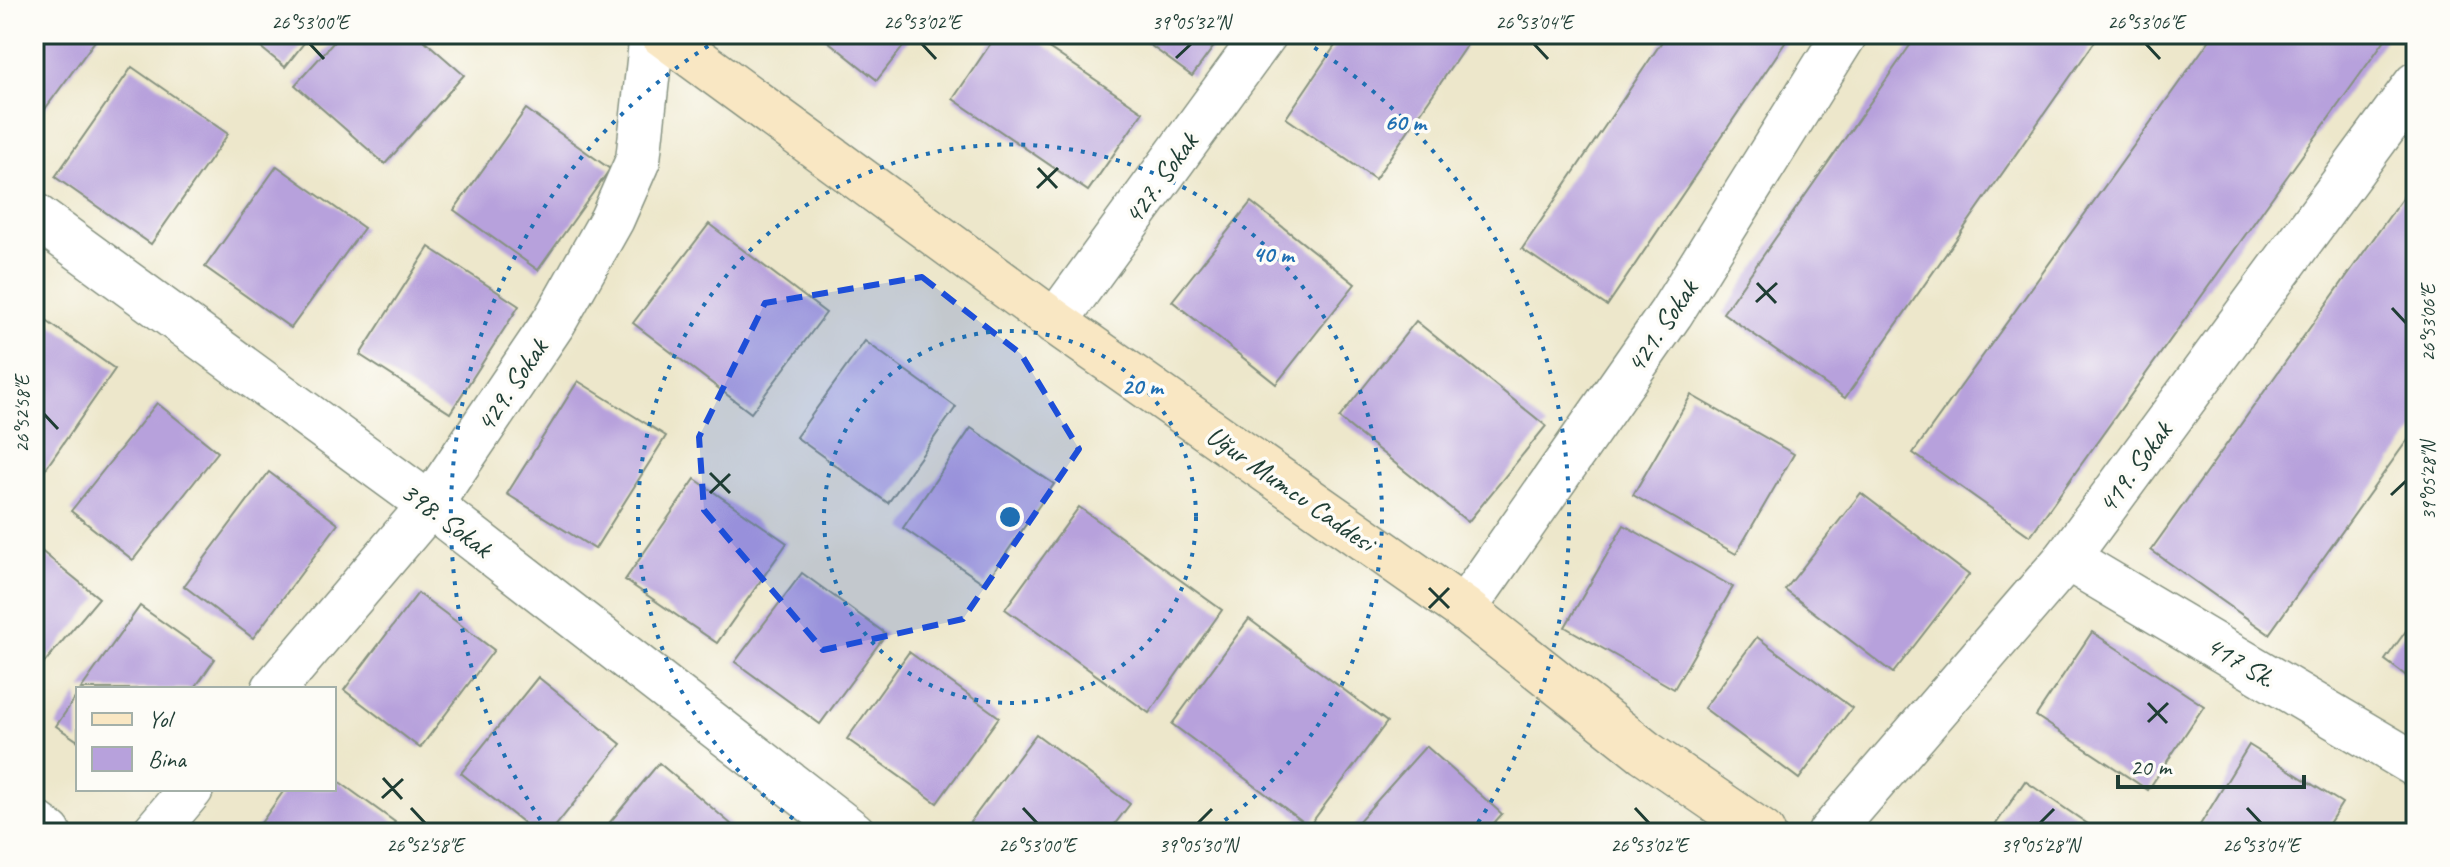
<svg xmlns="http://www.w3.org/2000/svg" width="2450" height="867" viewBox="0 0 2450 867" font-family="Caveat,sans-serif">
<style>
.building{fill:#b7a1dc}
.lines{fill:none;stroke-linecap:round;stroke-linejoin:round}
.street-casing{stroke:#869280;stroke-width:47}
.secondary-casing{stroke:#869280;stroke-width:47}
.street{stroke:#fff;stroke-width:44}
.secondary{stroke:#f9e7c3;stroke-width:44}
.marked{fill:#1d4ed8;fill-opacity:0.2;stroke:#1d4ed8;stroke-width:6;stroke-dasharray:16 10;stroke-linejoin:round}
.ticks{fill:none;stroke:#1f3d34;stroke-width:3}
.ring{fill:none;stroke:#1f6fb2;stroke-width:4;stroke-dasharray:4 8}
.labels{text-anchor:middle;stroke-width:7;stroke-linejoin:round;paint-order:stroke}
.street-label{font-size:28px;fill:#1f3d34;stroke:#fdfcf7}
.centre{fill:#1f6fb2;stroke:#fdfcf7;stroke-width:4}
.ring-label{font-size:24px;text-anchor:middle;font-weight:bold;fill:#1f6fb2;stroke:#fdfcf7;stroke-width:7;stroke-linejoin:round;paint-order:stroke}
.neatline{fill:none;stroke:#1f3d34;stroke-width:3}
.ticks-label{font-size:20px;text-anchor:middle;fill:#1f3d34}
</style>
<rect width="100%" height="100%" fill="#fdfcf7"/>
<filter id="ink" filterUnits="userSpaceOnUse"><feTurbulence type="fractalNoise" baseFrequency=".0125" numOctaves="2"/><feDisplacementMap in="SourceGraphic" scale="16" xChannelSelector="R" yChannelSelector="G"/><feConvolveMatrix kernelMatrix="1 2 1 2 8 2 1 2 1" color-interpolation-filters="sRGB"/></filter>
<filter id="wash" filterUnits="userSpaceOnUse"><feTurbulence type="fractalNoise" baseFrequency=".006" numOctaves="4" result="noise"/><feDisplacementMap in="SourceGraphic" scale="32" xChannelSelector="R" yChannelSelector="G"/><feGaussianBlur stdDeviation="1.8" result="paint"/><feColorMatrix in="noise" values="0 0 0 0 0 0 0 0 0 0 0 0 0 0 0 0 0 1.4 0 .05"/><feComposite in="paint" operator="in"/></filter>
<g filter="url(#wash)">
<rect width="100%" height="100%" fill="#ede7cb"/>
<g id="blocks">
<g class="building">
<path d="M34,34H100L34,124Z"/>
<path d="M244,34H311L285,67Z"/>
<path d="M341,34H417L464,75L385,164L295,85Z"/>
<path d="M819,34H913L877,80Z"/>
<path d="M997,34H1028L1143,112L1088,191L953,99Z"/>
<path d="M1135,34H1223L1192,76Z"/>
<path d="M1343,34H1474L1375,179L1286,118Z"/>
<path d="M1667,34H1791L1607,306L1522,249Z"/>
<path d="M1918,34H2100L1845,398L1723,313Z"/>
<path d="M2214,34H2389L2030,536L1913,453Z"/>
<path d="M132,67L228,134L151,244L55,177Z"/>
<path d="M526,109L610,169L538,270L454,210Z"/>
<path d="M277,166L364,228L291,328L205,267Z"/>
<path d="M2416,179V428L2269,634L2151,550Z"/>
<path d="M1251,202L1355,284L1276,384L1172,301Z"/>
<path d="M709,224L826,313L751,413L633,323Z"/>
<path d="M429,247L519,306L450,413L360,355Z"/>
<path d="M45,320L115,369L37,481L34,479V336Z"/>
<path d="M1416,321L1546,426L1468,522L1339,418Z"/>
<path d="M865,341L956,407L888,503L796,437Z"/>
<path d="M578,381L666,436L595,549L507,494Z"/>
<path d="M1691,395L1794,454L1736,554L1633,495Z"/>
<path d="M157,403L218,452L133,560L71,511Z"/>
<path d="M971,428L1054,484L985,584L903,528Z"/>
<path d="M269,472L338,524L253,638L184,586Z"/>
<path d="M695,479L787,543L717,643L625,580Z"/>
<path d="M1861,493L1969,575L1893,673L1785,590Z"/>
<path d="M1079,507L1222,610L1149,713L1005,609Z"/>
<path d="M1624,525L1733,587L1674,689L1565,627Z"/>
<path d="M34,545L99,598L34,675Z"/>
<path d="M802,573L886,634L820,724L735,662Z"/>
<path d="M418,593L494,650L420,748L344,690Z"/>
<path d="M140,606L215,659L194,689H81Z"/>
<path d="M2416,617V683L2385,660Z"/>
<path d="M1249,619L1387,722L1309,826L1172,724Z"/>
<path d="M2092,632L2204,706L2148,790L2036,716Z"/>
<path d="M1757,637L1852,708L1799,779L1704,708Z"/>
<path d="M909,652L999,717L937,803L847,739Z"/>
<path d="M538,677L621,744L550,833H536L461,773Z"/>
<path d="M78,694V741L56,726Z"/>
<path d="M1036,734L1130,804L1108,833H962Z"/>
<path d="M2249,745L2342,803L2323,833H2213L2200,825Z"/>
<path d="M1426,746L1502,814L1485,833H1348Z"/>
<path d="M659,763L731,824L723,833H601Z"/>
<path d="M334,778L395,822L387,833H254L285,789H334Z"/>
<path d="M2025,781L2101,833H1990Z"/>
<path d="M1529,822L1543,833H1520Z"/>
</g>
</g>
</g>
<g filter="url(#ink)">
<use href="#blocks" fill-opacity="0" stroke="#869280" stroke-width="2"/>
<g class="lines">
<g class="street-casing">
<g id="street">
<path d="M34,215L430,505L853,833"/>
<path d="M1055,322L1265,34"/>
<path d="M2067,558L2416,765"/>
<path d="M1464,609L1671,313L1845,34"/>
<path d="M274,689L430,505L554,322L612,219L638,160L652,34"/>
<path d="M34,822L49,833"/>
<path d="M154,833L191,789"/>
<path d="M1830,833L2067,558L2416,84"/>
</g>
</g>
<g class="secondary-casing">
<path id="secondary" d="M662,34L1055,322L1464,609L1645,752L1763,833"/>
</g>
<use href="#street" class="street"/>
<use href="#secondary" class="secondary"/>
</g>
</g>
<path class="marked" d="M922,277L1021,354L1079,449L963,619L823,650L704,510L699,437L765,303Z"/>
<path class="ticks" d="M310,44L324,59M922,44L936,59M1534,44L1548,59M2146,44L2160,59M1176,58L1191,44M1038,168L1057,188M1037,188L1058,168M1757,283L1776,303M1756,302L1777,283M2392,308L2406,323M44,414L58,429M710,473L730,493M710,493L730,474M2391,495L2406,481M1429,588L1449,608M1429,608L1449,588M2148,703L2167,723M2148,722L2168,703M383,778L402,799M382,798L403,779M411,808L425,823M1023,808L1037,823M1635,808L1649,823M2247,808L2261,823M1198,823L1212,809M2040,823L2054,809"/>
<g class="ring">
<circle cx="1010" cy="517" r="186"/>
<path d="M813 832A372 372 0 1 1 1207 832"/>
<path d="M547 830A559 559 0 0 1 726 35M1294 35A559 559 0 0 1 1473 830"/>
</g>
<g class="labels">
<g class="street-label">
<text transform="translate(1160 178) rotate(-54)" y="10">427. Sokak</text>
<text transform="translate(1661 326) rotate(-56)" y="10">421. Sokak</text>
<text transform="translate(511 385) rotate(-56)" y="10">429. Sokak</text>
<text transform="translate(2134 467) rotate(-54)" y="10">419. Sokak</text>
<text transform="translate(1291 488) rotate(35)" y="10">Uğur Mumcu Caddesi</text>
<text transform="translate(447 519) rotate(37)" y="10">398. Sokak</text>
<text transform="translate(2241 661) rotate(31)" y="10">417 Sk.</text>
</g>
</g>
<circle cx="1010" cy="517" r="12" class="centre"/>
<g class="ring-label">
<text x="1405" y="130">60 m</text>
<text x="1273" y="262">40 m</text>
<text x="1142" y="394">20 m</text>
</g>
<rect width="2450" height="867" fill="none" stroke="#fdfcf7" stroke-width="88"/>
<rect x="76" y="687" width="260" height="104" fill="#fdfcf7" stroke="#a4b0a9" stroke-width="2"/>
<rect x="92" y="713" width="40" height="12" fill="#f9e7c3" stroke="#a4b0a9" stroke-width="2"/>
<text x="148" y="727" font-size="24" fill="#1f3d34">Yol</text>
<rect x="92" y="747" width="40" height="24" fill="#b7a1dc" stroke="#a4b0a9" stroke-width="2"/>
<text x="148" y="767" font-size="24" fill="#1f3d34">Bina</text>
<path d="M2118 775v12h186v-12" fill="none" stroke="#1f3d34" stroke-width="4"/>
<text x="2130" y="775" font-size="24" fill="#1f3d34" stroke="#fdfcf7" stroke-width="6" paint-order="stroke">20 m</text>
<rect x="44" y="44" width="2362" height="779" class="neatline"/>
<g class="ticks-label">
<text x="310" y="29">26°53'00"E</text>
<text x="922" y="29">26°53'02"E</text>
<text x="1191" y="29">39°05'32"N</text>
<text x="1534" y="29">26°53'04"E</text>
<text x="2146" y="29">26°53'06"E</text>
<text transform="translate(2428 323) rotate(-90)" y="7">26°53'06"E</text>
<text transform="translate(22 414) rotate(-90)" y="7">26°52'58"E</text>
<text transform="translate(2428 481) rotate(-90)" y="7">39°05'28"N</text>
<text x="425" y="852">26°52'58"E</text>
<text x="1037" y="852">26°53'00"E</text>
<text x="1198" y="852">39°05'30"N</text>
<text x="1649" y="852">26°53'02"E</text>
<text x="2040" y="852">39°05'28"N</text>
<text x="2261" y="852">26°53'04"E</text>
</g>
</svg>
